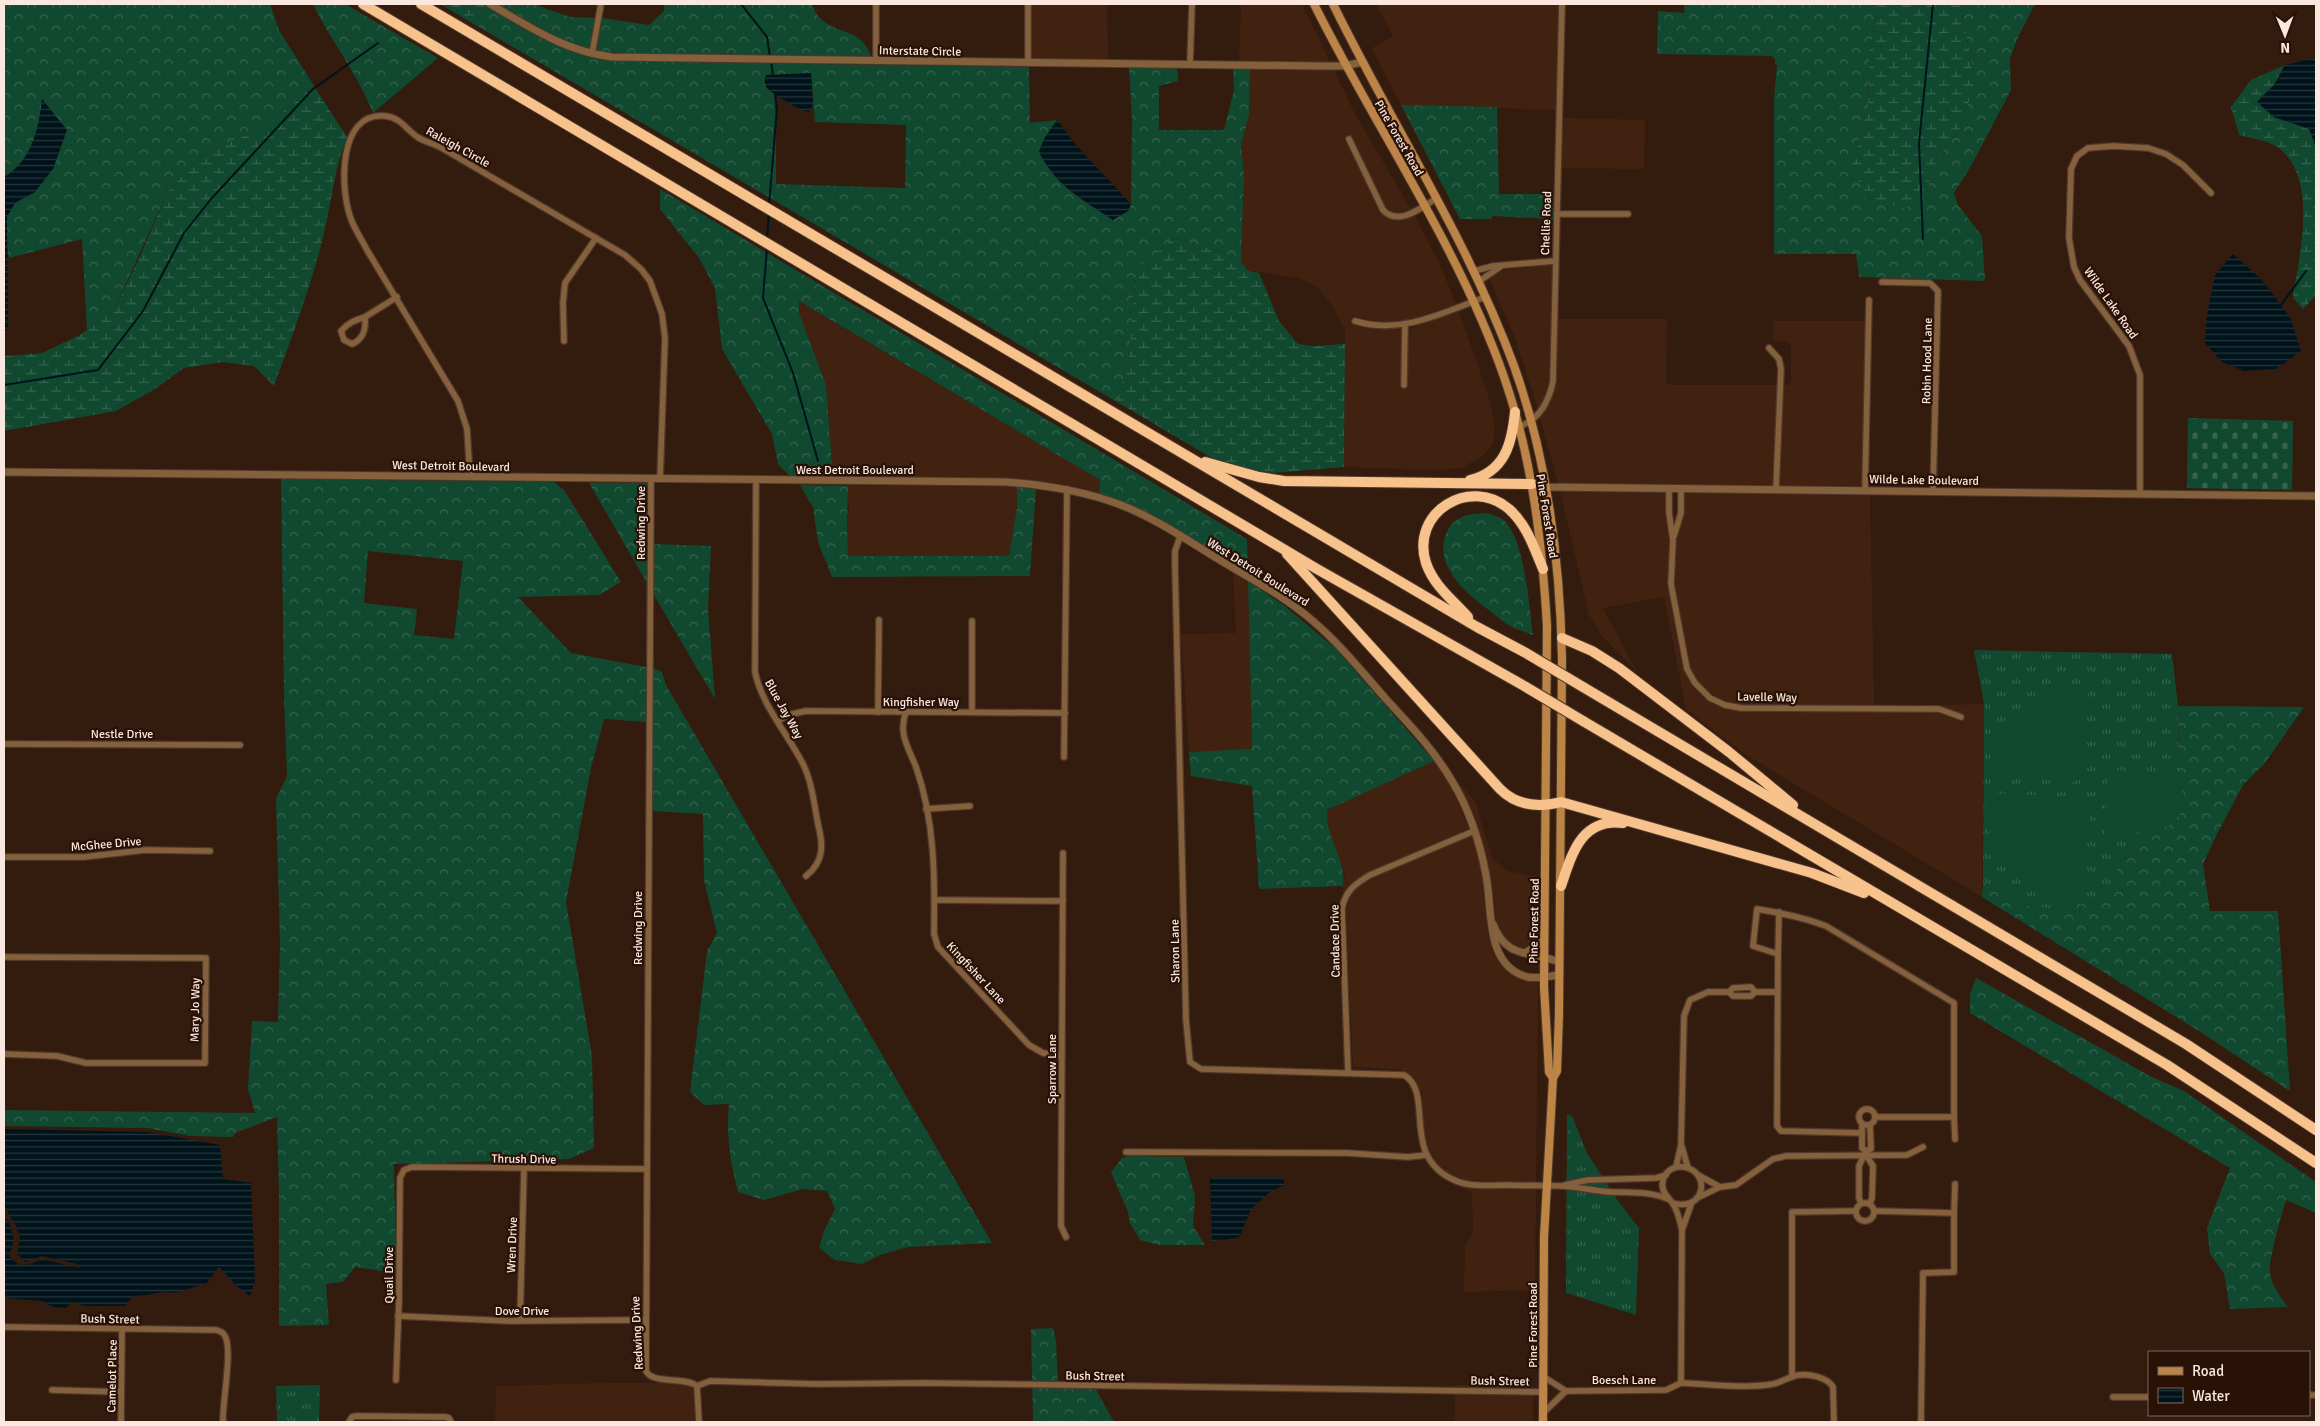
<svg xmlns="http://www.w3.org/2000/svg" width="2320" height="1426" viewBox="0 0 2320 1426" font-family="Signika,sans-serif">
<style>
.built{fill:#412211}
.grass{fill:url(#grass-tufts)}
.forest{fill:url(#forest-crowns);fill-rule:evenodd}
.wetland{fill:url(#wetland-marsh)}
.cemetery{fill:url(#cemetery-stones)}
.pitch{fill:#114930}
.water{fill:url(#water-rules)}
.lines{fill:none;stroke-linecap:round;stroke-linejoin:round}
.stream{stroke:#00131b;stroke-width:2}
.minor-casing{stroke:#4f382b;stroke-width:8}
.tertiary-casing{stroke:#4f382b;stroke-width:9}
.secondary-casing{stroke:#4f382b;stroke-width:10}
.motorway-casing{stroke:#4f382b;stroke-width:12}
.minor{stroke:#84613c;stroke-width:5.5}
.tertiary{stroke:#84613c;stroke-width:7}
.secondary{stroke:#bc8447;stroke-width:8}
.motorway{stroke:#f7c28c;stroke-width:10}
.motorway-bridge-casing{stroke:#4f382b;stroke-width:12;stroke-linecap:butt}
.motorway-bridge{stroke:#f7c28c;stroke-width:10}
.labels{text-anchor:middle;stroke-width:4.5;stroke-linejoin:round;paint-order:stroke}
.street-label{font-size:12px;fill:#fae8e0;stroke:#291105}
</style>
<defs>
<pattern id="grass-tufts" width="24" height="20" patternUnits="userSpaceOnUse" patternTransform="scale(1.25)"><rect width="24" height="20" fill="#114930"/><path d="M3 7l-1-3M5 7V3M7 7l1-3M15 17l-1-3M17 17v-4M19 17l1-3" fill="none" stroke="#35634e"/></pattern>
<pattern id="forest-crowns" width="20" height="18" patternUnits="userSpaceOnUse" patternTransform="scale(1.25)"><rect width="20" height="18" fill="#114930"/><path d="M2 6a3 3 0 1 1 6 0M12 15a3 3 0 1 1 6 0" fill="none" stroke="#35634e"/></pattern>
<pattern id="wetland-marsh" width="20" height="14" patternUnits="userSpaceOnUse" patternTransform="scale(1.25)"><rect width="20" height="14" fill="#114930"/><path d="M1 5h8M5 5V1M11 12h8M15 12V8" fill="none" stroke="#35634e"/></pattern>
<pattern id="cemetery-stones" width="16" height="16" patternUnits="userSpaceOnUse" patternTransform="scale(1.25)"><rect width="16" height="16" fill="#114930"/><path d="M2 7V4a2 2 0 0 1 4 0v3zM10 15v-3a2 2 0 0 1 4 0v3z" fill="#35634e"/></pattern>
<pattern id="water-rules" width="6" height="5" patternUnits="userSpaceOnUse" patternTransform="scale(1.25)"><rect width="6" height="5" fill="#00131b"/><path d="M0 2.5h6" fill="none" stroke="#26353c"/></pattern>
</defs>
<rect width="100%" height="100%" fill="#331b0e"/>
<g class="built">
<path d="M1032,4H1107L1108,60L1031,59Z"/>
<path d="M1241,4H1302L1330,62L1239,61Z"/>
<path d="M1376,4H1559L1556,110L1401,105L1372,48L1393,36Z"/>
<path d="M1250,69L1334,70L1356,116L1411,209L1396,213L1386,208L1350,134L1344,138L1381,213L1395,221L1415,216L1442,269L1456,304L1404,321H1374L1352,316L1350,324L1373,329H1401V389H1408V329L1459,311L1491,404L1495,429L1493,444L1483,455L1474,461L1461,468L1437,470L1344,467L1345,331L1330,302L1317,287L1299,278L1247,270L1241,261L1244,178L1241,145L1249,115Z"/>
<path d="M1563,118L1645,120L1644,169L1561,168Z"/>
<path d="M1552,265L1549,381L1545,398L1538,409L1515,338L1489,278L1504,270Z"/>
<path d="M798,301L1100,480L1099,493L1070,485L1023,479L833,477L826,385L799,313Z"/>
<path d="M1558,319H1667L1666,382L1669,385H1777L1773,485L1558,483L1540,418L1551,402L1556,382Z"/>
<path d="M1774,321H1865L1862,486L1780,485L1784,385H1788L1791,382V345L1788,342L1773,340Z"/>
<path d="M833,485L1017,487V506L1009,556H848L847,525L849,504L844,486Z"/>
<path d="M1560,491L1666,492L1665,513L1670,540L1667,585L1682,665L1692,686L1704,698L1719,707L1741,712L1938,713L1962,722L1965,715L1939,705L1984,704L1982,897L1745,754L1686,709L1664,597L1603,608L1638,673L1602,636L1589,615Z"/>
<path d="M1684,492L1870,495L1874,705L1741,704L1721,699L1704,688L1695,676L1689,663L1675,584L1677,541L1684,514Z"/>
<path d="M1233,572L1248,581L1252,750L1189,752L1181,634L1236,633Z"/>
<path d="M1434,761L1449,783L1469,828L1368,872L1349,884L1342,894L1345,874L1326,825L1327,810Z"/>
<path d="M1453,776L1475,801L1492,858L1508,871L1538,877L1539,937L1533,944L1524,948L1509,943L1499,929L1496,920L1490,873L1481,841Z"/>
<path d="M1472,836L1483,875L1488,932L1497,958L1517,977L1527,981H1538L1536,1182L1466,1180L1452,1175L1436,1162L1428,1148L1423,1130L1422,1094L1415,1079L1410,1074L1398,1069L1353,1067L1346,908L1351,894L1358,887L1371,879Z"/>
<path d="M1457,1186L1482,1189L1536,1190L1535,1290L1464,1292L1465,1244L1473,1234L1472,1192Z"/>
<path d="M602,1383H661L691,1386L695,1392V1422H495L496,1386Z"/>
<path d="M1533,1384V1422H1455V1385Z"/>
</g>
<g class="grass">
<path d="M1974,650L2172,654L2178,706L2180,819L2138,842L2118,865L2121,889L2118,891L2057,909L2028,906L1983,882L1984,704Z"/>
<path d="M1567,1114L1572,1116L1587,1153L1618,1201L1639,1228L1636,1315L1566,1293Z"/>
<path d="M320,1385L319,1422H277L276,1386Z"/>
</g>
<g class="forest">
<path d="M4,4H270L279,30L314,86L261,130L209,149L168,191L114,310L87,330L82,239L9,258C6,241 1,219 14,204C19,199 29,195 35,192L42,100C39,129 31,162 4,177Z"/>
<path d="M313,4H345L438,58L373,113C358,74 331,41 313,4Z"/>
<path d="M498,4H536L546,9L571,17L595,18L589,49L558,38Z"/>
<path d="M664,4H812C814,8 816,15 820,18C839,37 861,26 871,57L654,55L596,51L602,18L649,25L664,11Z"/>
<path d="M1685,4H1879L1870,49L1868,108L1852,164L1927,190L1936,160L1959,131L1972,92V65L1960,4H2035L2017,39L2010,59L2011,90L1971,166L1954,193L1958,205L1982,236L1985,281L1859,277L1856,254H1774V98L1777,65L1775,64V59L1771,56L1657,54L1658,11L1684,13Z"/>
<path d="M486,6C529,31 562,54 612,61L1029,67L1030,123L1057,120L1044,139L1039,152C1057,188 1081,198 1113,220L1128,211L1131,204L1132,121L1129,68H1177L1178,81L1159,86V130H1224L1234,90L1233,69H1250L1249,115L1241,145L1244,178L1241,261L1203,246L1172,238L1152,258L1138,266L1132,306L1130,351L1117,402L474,24ZM811,73L815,122L906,125L905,188L776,184V120L774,93Z"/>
<path d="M1401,105L1497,107L1499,194H1554L1553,219L1493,216L1490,219H1460Z"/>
<path d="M660,189L1247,539L1248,572L1149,514L1099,493L1100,480L799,301V313L826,385L833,477H791L778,464L772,434L722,349L715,288L699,258L660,209Z"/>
<path d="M281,479L554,482L564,490L621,582L599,595L518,597L571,653L646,667V722L604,719L591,768L566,902L592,1056L594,1148L569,1159L394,1164L396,1273L355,1267L343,1282L326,1284L329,1325L279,1326V1195L277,1117L235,1133L233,1137L190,1136L148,1128L4,1126V1110L255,1113L248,1089L252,1021L278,1022L280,944L276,799L287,776L284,697ZM368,551L463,561L454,639L414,635L417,609L364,603Z"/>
<path d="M589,483H647V583Z"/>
<path d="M800,485L848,486L847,525L848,556H1009L1017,507V487L1036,489L1030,576L832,577L818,542L813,507Z"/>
<path d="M1487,513C1492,515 1498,516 1502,519C1525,535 1529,608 1533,635C1526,632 1518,630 1512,627C1504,623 1497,616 1490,611C1467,594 1433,566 1446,534C1454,515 1469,514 1487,513Z"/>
<path d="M654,544L711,546L708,609L715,699L654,595Z"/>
<path d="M1248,581L1286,607L1337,650L1434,761L1327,810C1325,839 1347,859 1343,886L1259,889L1252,786L1191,776L1189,752L1252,749Z"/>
<path d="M653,668L662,672L666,685L992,1243L908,1247L880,1255L862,1264L835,1260L819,1248L824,1231L835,1209L827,1191L803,1189L764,1200L738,1192C730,1160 726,1136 729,1104L704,1105L690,1092L707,951L717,933L704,880L703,814L652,811Z"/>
<path d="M2178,706L2304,707L2265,763L2243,785L2218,832L2203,864L2210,911H2278L2290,1091L2202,1033L1982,897L1983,882L2028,906L2057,909L2121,889L2117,866L2138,842L2180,819Z"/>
<path d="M1976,978L2150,1076L2184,1091L2316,1182V1213L2286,1200C2282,1213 2268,1261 2270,1273C2271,1284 2281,1298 2288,1307L2230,1309L2224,1273L2210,1254L2207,1228L2230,1168L1970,1013V995Z"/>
<path d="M1128,1156L1184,1157L1195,1196L1193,1226L1205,1245H1159L1140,1240L1130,1223L1128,1212L1111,1172L1122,1158Z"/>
<path d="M1053,1328L1056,1341L1058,1385L1094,1386L1114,1422H1033L1031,1329Z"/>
</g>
<g class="wetland">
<path d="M440,4H482L486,6L474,24Z"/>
<path d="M1879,4H1960L1972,65V92L1959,131L1936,160L1927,190L1906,208L1866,200L1852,164L1868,108L1870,49Z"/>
<path d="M2285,65L2274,85L2257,102L2274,117L2309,129L2316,147V295L2303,309L2293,298C2299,254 2320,176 2276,146C2266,140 2250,138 2239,135L2231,107L2251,80Z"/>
<path d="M314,86L347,137C335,166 332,198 325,229C313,280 292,337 274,386L254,366L223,362L184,368L155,389L116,411L4,431V356L42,353L80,335L114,310L141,254L168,191L209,149L261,130Z"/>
<path d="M1172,238L1203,246L1241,261L1247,270L1259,273L1279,321L1298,344L1313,346L1345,344L1344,467L1273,473L1240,468L1217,461L1117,402L1130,351L1132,306L1138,266L1152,258Z"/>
</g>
<path class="cemetery" d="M2188,418L2293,421L2292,490L2187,488Z"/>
<g class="pitch">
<path d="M2088,686L2083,776L2074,782L1987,776C1996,719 2029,687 2088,686Z"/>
<path d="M2112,770L2184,774C2183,785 2182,802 2175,811C2160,832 2128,836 2105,836L2107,775Z"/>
<path d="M1986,793L2083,797L2090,805L2083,904C2034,898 1999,874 1987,824C1985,814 1986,803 1986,793Z"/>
</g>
<g class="water">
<path d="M2316,58V147L2309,129L2274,117L2257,102L2274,85L2285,65Z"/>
<path d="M811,73L813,103L809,112C799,110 777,97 769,90C764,86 764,80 766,75Z"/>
<path d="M42,99L67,130L53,169L35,192L15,203L7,217L8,329L4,332V177C31,162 39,129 42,99Z"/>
<path d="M1057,120L1076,145L1131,204L1128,211L1113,220C1081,198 1058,188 1039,152L1044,139Z"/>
<path d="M2233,254L2262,280L2290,317L2301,351L2276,369L2244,371L2222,362L2205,343L2207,315L2215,275Z"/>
<path d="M4,1129L148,1132L220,1145L223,1179L251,1183L255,1281L250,1296L237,1286L219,1267L207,1283L175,1293L164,1292L132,1297L125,1306H85L71,1302L66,1308L53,1307L42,1301L6,1298L4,1293V1219L9,1221L14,1239L9,1256L19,1265L31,1264L41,1259L80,1268L77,1264L42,1256L26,1262L17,1254L20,1238L16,1226L4,1206Z"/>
<path d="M1213,1178H1284V1185L1270,1192L1251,1209L1240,1236C1234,1240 1221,1239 1212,1242L1210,1179Z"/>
</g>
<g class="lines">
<g class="stream">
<path d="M741,4L767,37L770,57"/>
<path d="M771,61L773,76"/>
<path d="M769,206L777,108L775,94"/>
<path d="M767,238L769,213"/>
<path d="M1923,239L1919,143L1933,4"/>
<path d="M767,248L763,298L793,373L818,461"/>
<path d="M2281,305L2306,271"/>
<path d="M4,385L98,370L143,311L184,233L211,199L313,89L378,43"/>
</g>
<g class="minor-casing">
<g id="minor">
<path d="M592,54L601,4"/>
<path d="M876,61V4"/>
<path d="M1028,63V4"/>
<path d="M1190,64L1192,4"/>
<path d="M1349,139L1383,210C1399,227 1422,207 1437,198"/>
<path d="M1557,214H1628"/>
<path d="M1474,271L1493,266L1555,261"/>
<path d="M1478,282L1500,267"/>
<path d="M1882,282L1930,283L1938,291L1933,491"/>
<path d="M365,317C366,329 364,339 352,344L344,340L341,331C348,323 355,320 365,317Z"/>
<path d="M365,317L397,297"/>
<path d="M1355,321C1400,335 1443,313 1485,297"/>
<path d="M564,341L563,303L565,283L596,238"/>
<path d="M1769,348L1779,359L1781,369L1776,489"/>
<path d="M1404,385L1405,325"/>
<path d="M1518,427C1539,420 1549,402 1553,381L1562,4"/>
<path d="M470,477L467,429L458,401L367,250C362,240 355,230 351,219C340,190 337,112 385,116C401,117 407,131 419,138C426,142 434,144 440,147L625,255L641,269L650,281L662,314L665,338L660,479"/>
<path d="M651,479L646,1371C653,1385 685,1376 697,1386"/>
<path d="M756,481L755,672C762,706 788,734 803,764C812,782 814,804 818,824C823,844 825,861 806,876"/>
<path d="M1669,488V513L1673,540L1671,584L1687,669L1695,683L1710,698L1725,705L1741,708L1939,709L1961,717"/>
<path d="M1865,490L1869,300"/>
<path d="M2140,494V375L2129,346L2080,280L2074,267L2069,238L2071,169L2077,156L2088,148L2113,146L2148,148L2166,154L2183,165L2211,193"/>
<path d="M1674,536L1681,513V488"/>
<path d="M1180,537L1175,551V567L1186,1020L1190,1062L1201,1069L1404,1075C1435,1093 1400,1154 1452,1179C1469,1188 1490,1185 1508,1185C1526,1186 1544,1185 1562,1186C1578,1187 1595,1191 1611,1192C1631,1193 1650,1191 1668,1199"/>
<path d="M878,712L879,620"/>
<path d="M906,712C898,733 908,747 916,767C935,821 935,878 934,934L938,947L1029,1045L1043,1053L1062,1056"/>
<path d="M972,712V621"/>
<path d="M778,721L788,715L806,711L1065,713"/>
<path d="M4,744L240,745"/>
<path d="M1064,757L1067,489"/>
<path d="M926,809L970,806"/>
<path d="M1063,853L1061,1213V1226L1066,1237"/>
<path d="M4,857H84L145,850L210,851"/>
<path d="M935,900L1063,901"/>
<path d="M1779,912L1778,954L1753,946L1757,909C1781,913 1803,917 1826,926L1954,1003V1117H1875"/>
<path d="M1778,954L1777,1126L1781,1131L1862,1133"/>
<path d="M4,957L206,958L205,1063H86L57,1056L4,1054"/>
<path d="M1729,992L1733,988L1751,987L1755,992"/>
<path d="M1348,1072L1342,908C1346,890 1355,884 1370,875L1474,831"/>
<circle cx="1867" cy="1117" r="8"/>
<path d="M1954,1117L1955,1139"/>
<path d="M1682,1147L1688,1168"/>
<path d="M1866,1151L1871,1149L1870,1125"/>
<path d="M1126,1152L1347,1153L1408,1157L1427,1155"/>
<path d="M1866,1155L1873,1166L1872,1198L1870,1203"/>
<path d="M1676,1167L1681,1145L1684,1016L1690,1000L1708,992H1729L1733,996H1751L1755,992H1777"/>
<path d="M1698,1175L1720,1187"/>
<path d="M1565,1185L1588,1180L1656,1178L1666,1175"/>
<path d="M1697,1198L1720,1187L1736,1185L1773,1159L1786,1156L1907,1155L1923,1147"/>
<circle cx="1865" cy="1212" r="9"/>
<path d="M1673,1203C1685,1207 1698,1203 1701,1190C1705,1166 1670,1157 1663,1180C1660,1192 1668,1196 1673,1204C1678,1211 1680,1222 1682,1230"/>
<path d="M1861,1203L1859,1198V1166L1866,1151L1862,1148V1124"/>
<path d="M1875,1211L1954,1213V1272L1923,1273L1921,1422"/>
<path d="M1954,1213L1955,1184"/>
<path d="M398,1316L509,1321L645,1320"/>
<path d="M520,1321L524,1169"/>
<path d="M4,1327L216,1330C220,1331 223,1332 225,1336C233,1351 222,1403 223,1422"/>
<path d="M1544,1377L1566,1391L1666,1390L1681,1383"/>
<path d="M1792,1377V1212L1856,1211"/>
<path d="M396,1380L399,1300L400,1178L404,1170L412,1167L646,1169"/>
<path d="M1681,1383C1711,1384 1744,1389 1773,1384C1782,1382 1790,1376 1799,1375C1810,1374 1827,1377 1833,1387L1834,1422"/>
<path d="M1681,1383L1682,1230L1692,1202"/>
<path d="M697,1386L710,1381L816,1384L925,1383L1543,1392"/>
<path d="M697,1386L699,1422"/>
<path d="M52,1390L121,1392"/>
<path d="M2309,1395H2316"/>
<path d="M2113,1397H2149"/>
<path d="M1543,1413L1566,1391"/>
<path d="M121,1422L122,1329"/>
<path d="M349,1422L352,1417L357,1416L445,1417L449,1418L451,1422"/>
</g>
</g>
<g class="tertiary-casing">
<g id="tertiary">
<path d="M490,4C530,27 564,51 612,57L1321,66H1345L1362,62"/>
<path d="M4,472L1006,482C1046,485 1084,491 1121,505C1157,519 1190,542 1223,562C1255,581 1287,598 1314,622C1341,645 1363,673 1386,699C1410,725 1434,750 1452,781C1469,809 1480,843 1486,875C1493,909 1484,965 1527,977C1537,979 1550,976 1559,975"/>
<path d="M1532,484L1547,487L2316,496"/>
<path d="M1493,924C1507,960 1529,950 1559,962"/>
<path d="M1525,953L1541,943L1544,935"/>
</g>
</g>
<g class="secondary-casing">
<g id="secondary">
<path d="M1314,4C1376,129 1458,245 1504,377C1532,457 1542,542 1547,626L1544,987L1549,1072L1553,1078"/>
<path d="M1333,4C1392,125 1467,238 1514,366C1548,460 1560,559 1562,659L1559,1014L1557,1071L1553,1078L1544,1237L1543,1422"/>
</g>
</g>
<g class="motorway-casing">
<g id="motorway">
<path d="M363,4L1317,569L1526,687"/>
<path d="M421,4L1477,627L1526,653"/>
<path d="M1205,462L1259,477L1284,481L1532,484"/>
<path d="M1470,480C1505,472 1512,443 1515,412"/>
<path d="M1287,554L1500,789C1517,806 1538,808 1561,802L1812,873L1864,893"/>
<path d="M1468,617C1452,599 1434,586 1426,563C1410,512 1470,476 1509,509C1527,525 1534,548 1543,569"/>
<path d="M1562,638L1592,651L1619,668L1729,752L1793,805"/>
<path d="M1583,687L2186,1044L2316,1130"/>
<path d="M1583,721L2167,1065L2316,1163"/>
<path d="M1561,886C1572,854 1581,818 1623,823"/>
</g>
</g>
<use href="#minor" class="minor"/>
<use href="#tertiary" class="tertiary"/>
<use href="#secondary" class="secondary"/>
<use href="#motorway" class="motorway"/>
<g class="motorway-bridge-casing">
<g id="motorway-bridge">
<path d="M1526,653L1583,687"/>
<path d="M1526,687L1583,721"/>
</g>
</g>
<use href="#motorway-bridge" class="motorway-bridge"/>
</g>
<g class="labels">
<g class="street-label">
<text transform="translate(920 51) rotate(1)" y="4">Interstate Circle</text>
<text transform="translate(1399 138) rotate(60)" y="4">Pine Forest Road</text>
<text transform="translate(458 147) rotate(29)" y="4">Raleigh Circle</text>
<text transform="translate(1546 223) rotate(-88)" y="4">Chellie Road</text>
<text transform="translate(2111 303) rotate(55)" y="4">Wilde Lake Road</text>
<text transform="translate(1927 361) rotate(-89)" y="4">Robin Hood Lane</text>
<text transform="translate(451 466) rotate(1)" y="4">West Detroit Boulevard</text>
<text x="855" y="474">West Detroit Boulevard</text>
<text transform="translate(1924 480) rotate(1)" y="4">Wilde Lake Boulevard</text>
<text transform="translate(1547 516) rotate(81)" y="4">Pine Forest Road</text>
<text transform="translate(641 523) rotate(-90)" y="4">Redwing Drive</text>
<text transform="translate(1258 572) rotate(32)" y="4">West Detroit Boulevard</text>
<text transform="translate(1767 697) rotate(1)" y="4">Lavelle Way</text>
<text x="921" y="706">Kingfisher Way</text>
<text transform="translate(784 709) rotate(61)" y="4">Blue Jay Way</text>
<text x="122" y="738">Nestle Drive</text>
<text transform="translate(106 844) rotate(-5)" y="4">McGhee Drive</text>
<text transform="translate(1534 921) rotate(-89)" y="4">Pine Forest Road</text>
<text transform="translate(638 928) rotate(-90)" y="4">Redwing Drive</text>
<text transform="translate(1335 941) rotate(-91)" y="4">Candace Drive</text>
<text transform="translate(1175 951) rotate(-91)" y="4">Sharon Lane</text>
<text transform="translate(976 973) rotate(47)" y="4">Kingfisher Lane</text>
<text transform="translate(195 1010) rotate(-89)" y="4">Mary Jo Way</text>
<text transform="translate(1052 1069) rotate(-90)" y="4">Sparrow Lane</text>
<text transform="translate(524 1159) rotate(1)" y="4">Thrush Drive</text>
<text transform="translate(512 1245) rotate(-88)" y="4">Wren Drive</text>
<text transform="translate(389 1275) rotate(-90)" y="4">Quail Drive</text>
<text x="522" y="1315">Dove Drive</text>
<text transform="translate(110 1319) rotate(1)" y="4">Bush Street</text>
<text transform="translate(1533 1325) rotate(-90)" y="4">Pine Forest Road</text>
<text transform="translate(637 1333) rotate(-93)" y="4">Redwing Drive</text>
<text transform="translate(112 1376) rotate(-89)" y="4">Camelot Place</text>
<text transform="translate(1095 1376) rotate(1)" y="4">Bush Street</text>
<text x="1624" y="1384">Boesch Lane</text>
<text transform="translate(1500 1381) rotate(1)" y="4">Bush Street</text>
</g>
</g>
<rect width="2320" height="1426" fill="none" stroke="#fae8e0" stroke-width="10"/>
<rect x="2148" y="1351" width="162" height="65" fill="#291105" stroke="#7d675d"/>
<rect x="2158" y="1367" width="25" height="8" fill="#bc8447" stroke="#7d675d"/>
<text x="2192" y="1376" font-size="15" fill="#fae8e0">Road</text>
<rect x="2158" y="1388" width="25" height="15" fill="url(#water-rules)" stroke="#7d675d"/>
<text x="2192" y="1401" font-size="15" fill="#fae8e0">Water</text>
<g transform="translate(2285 35) rotate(179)" stroke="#291105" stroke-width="4" paint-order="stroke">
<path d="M0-4L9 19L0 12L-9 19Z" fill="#fae8e0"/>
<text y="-8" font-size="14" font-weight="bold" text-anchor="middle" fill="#fae8e0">N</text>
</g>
</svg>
